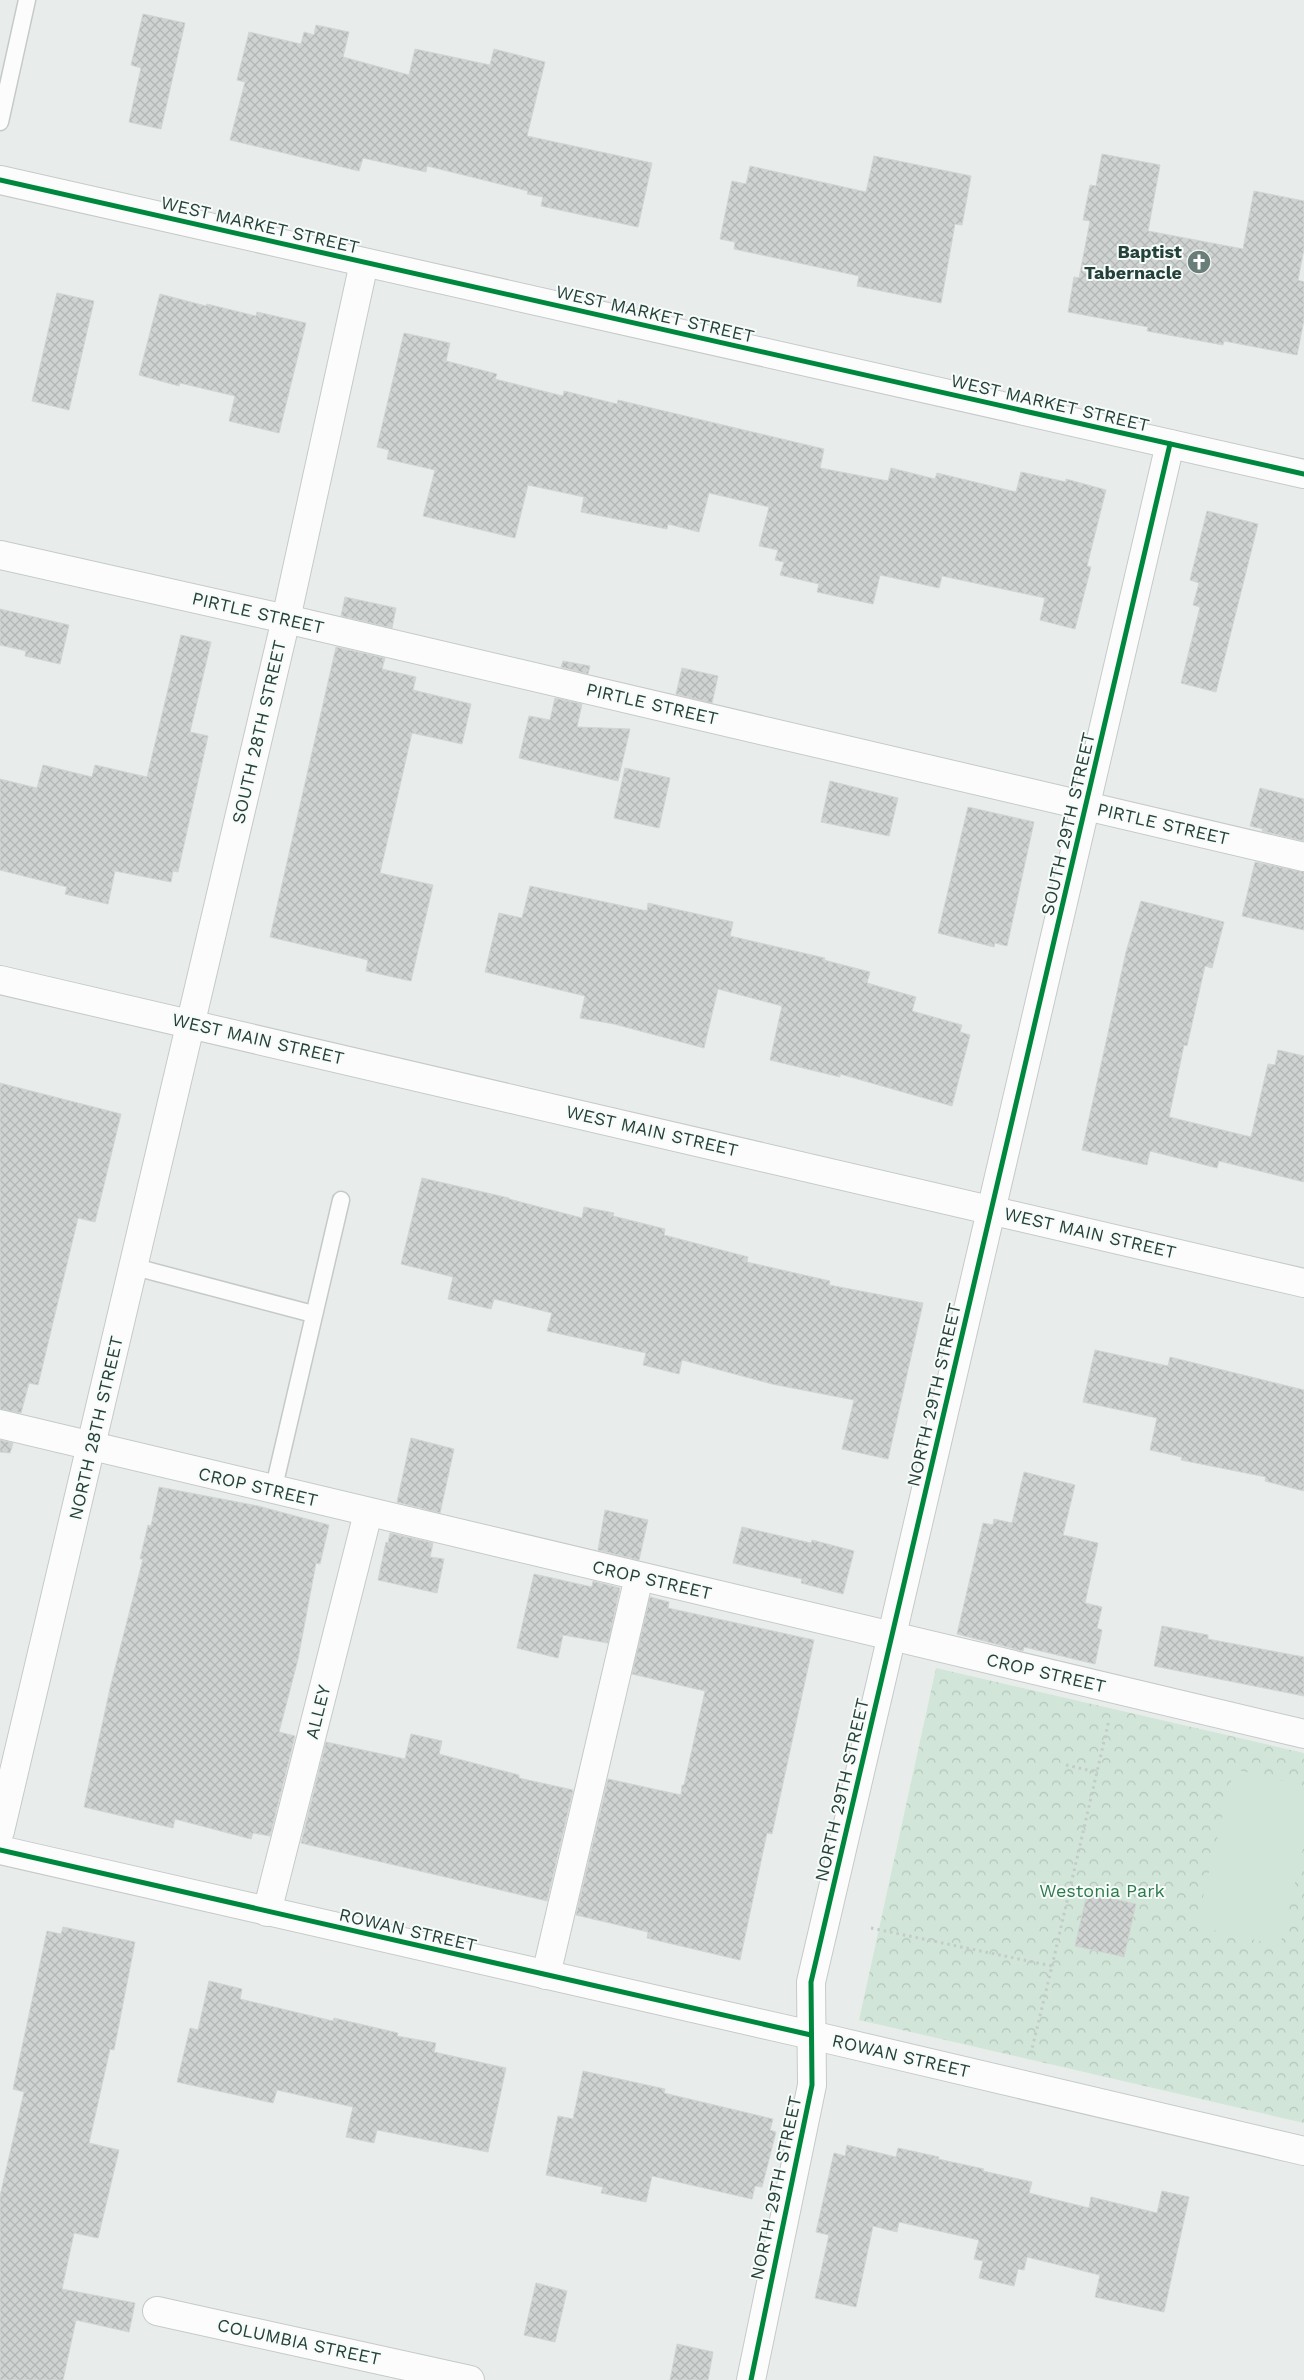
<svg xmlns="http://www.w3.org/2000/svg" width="1304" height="2380" viewBox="0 0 1304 2380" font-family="'Work Sans',sans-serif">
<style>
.park{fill:url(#park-crowns)}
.pitch{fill:#d1e6d8}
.building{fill:url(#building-cross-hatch);stroke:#d1d6d4}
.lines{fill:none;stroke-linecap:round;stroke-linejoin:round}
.service-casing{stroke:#c5cac8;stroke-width:19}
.minor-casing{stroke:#c5cac8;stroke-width:30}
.tertiary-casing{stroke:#c5cac8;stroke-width:30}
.path{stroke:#c3ccca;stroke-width:3;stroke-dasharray:2.5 4;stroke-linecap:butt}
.service{stroke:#fcfcfc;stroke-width:16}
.minor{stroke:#fcfcfc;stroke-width:28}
.tertiary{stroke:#fcfcfc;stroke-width:28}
.cycleway-casing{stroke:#f7fbf9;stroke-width:8}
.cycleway{stroke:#00873e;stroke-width:5}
.labels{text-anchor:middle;stroke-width:4;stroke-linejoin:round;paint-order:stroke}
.street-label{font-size:18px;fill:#24423a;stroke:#f7fbf9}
.poi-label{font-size:18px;font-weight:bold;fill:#24423a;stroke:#f7fbf9;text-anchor:end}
.park-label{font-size:18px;fill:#2d7a4b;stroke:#f7fbf9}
</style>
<defs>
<pattern id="park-crowns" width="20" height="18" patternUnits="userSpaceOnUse" patternTransform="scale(1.25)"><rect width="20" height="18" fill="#d1e6d8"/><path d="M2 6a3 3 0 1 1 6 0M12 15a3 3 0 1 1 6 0" fill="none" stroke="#b3c6ba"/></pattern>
<pattern id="building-cross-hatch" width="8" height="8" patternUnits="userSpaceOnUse" patternTransform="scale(1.25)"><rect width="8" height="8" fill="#cfd4d2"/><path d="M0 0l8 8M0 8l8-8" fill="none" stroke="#b2b7b5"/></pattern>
</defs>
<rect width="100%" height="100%" fill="#e8edeb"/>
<path class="park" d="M936,1668L1304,1753V2123L859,2020Z"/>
<path class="pitch" d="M1234,1769L1304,1786V1845L1280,1946L1196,1926Z"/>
<g class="building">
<path d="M143,14L185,23L161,129L129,122L141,68L131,65Z"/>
<path d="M316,25L349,32L343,57L409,75L415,49L490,65L494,49L545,62L527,136L652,163L638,227L541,206L543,197L527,194L528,191L427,166L426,172L363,158L359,171L230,140L245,82L237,80L249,32L301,44L304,32L314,35Z"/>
<path d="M1102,154L1160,165L1148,231L1243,249L1254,191L1304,201V249L1298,280L1304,282V320L1297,355L1224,341L1223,345L1147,331L1148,327L1068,312L1074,277L1079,278L1090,221L1083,220L1090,185L1096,186Z"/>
<path d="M874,156L971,176L962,225L955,224L941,303L857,286L859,276L734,249L735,242L720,239L732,181L746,184L750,166L866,192Z"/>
<path d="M57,293L94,301L69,410L32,401Z"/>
<path d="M160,294L206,306L207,304L256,316L257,312L306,323L279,433L229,421L235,396L180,383L179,386L139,375Z"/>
<path d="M404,333L450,343L446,361L497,374L495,379L563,396L564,391L617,404L618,400L824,449L820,468L888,481L891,468L935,479L937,473L1016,492L1021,472L1066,482V479L1106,490L1087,566L1091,567L1075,629L1040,620L1045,598L942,576L939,588L880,575L873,604L817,592L819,584L780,575L784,562L775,560L778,550L759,546L769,507L709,493L699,532L668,524L667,529L581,512L584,497L528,485L515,538L423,516L435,470L387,459L389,450L377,447Z"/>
<path d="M1207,511L1258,524L1216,692L1181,683L1200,607L1193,605L1199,583L1190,580Z"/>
<path d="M345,597L396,608L392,628L341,616Z"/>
<path d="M0,609L69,625L60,664L25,656L26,651L0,645Z"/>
<path d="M181,635L211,642L190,732L208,736L178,872L173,871L171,882L115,871L108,904L65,894L67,887L0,870V779L37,788L43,765L92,777L95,765L147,777Z"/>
<path d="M336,647L385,658L382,669L416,677L413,690L471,704L462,744L412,733L380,873L433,885L411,981L366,971L368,960L270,937Z"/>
<path d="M563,661L590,666L588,674L561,667Z"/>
<path d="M682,668L718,676L712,703L676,694Z"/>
<path d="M555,698L582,704L577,727L630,729L618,781L519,758L529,716L550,720Z"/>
<path d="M625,768L670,778L659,828L614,818Z"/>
<path d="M830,781L898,798L889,836L821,822Z"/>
<path d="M1260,788L1304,799V841L1262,831L1263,829L1250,826Z"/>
<path d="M968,807L1034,822L1007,946L995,943L994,947L938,933Z"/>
<path d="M1255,862L1304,872V930L1242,916Z"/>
<path d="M530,886L647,911L648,903L733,922L730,936L825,958L824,960L870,972L867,983L916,997L912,1011L962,1025L960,1032L970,1035L952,1106L840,1074V1077L770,1060L782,1006L718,989L704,1048L614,1024L580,1018L585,996L485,972L499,913L522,918Z"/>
<path d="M1141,901L1224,922L1212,968L1205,966L1187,1046L1184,1045L1169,1117L1251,1137L1268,1064L1275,1065L1278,1050L1304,1056V1182L1219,1161L1217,1168L1150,1151L1147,1165L1082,1150L1126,952Z"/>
<path d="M0,1083L121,1114L95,1222L78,1218L38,1385L29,1383L21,1413L0,1409Z"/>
<path d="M422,1178L509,1198V1199L582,1218L584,1207L614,1213L613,1216L665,1229L664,1235L748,1257L747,1262L830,1281L829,1285L923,1303L888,1459L842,1449L854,1400L772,1384L682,1360L679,1374L643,1365L646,1353L547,1331L552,1313L494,1299L491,1309L448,1299L453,1277L401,1264Z"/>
<path d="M1095,1350L1168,1366L1170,1357L1304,1390V1491L1265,1481L1266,1477L1181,1460L1182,1457L1150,1450L1157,1418L1083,1402Z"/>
<path d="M411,1438L454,1449L440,1513L397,1502Z"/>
<path d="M0,1440L13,1443L10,1453L0,1452Z"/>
<path d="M1024,1472L1075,1485L1063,1535L1098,1543L1085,1603L1102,1607L1097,1628L1102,1630L1095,1664L1024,1647L1023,1651L957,1634L983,1523L993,1525L994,1519L1012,1523Z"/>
<path d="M159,1487L258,1506L329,1525L320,1564L316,1563L298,1659L279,1732L295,1736L270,1836L253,1833L251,1839L175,1819L173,1828L84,1807L111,1684L143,1559H140L148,1525L151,1526Z"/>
<path d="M605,1510L648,1520L639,1560L598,1550Z"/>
<path d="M742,1527L811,1543L812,1540L854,1551L843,1594L801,1583L802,1579L733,1563Z"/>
<path d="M390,1533L433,1543L430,1557L444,1559L437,1593L378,1580L386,1542L388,1543Z"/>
<path d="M534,1574L592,1587L593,1581L620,1588L608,1643L563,1635L558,1658L517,1648Z"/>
<path d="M650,1597L669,1602L668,1608L814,1640L772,1834L767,1833L740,1960L647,1938L648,1932L576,1915L608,1779L681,1795L682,1785H684L705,1691L632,1674Z"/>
<path d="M1162,1626L1208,1635V1639L1304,1657V1696L1154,1666Z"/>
<path d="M411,1734L442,1741L439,1754L519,1775V1778L573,1790L547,1901L301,1843L326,1742L405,1759Z"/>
<path d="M1087,1893L1136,1904L1124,1957L1075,1946Z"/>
<path d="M63,1927L135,1942L114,2050L110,2049L89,2143L119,2150L98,2238L74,2233L62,2289L135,2303L129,2332L76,2320L63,2380H0V2196L24,2092L13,2089L47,1931L61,1934Z"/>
<path d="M209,1981L242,1989L240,1999L333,2021L334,2018L398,2033L397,2036L436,2043L434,2052L506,2068L488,2152L377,2130L374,2143L346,2137L353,2107L277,2090L273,2103L177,2082L190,2028L198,2030Z"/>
<path d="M583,2071L665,2089L664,2093L773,2119L770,2130L776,2132L762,2187L755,2186L752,2199L652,2176L646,2202L601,2193L603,2187L546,2175L558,2116L573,2119Z"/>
<path d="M847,2145L896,2157L898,2148L939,2157L938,2159L984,2169L983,2171L1032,2182L1029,2193L1089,2208L1091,2197L1157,2213L1162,2191L1189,2197L1164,2312L1095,2297L1100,2275L1027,2257L1024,2270L1018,2269L1014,2286L979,2278L983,2261L974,2259L979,2240L899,2222L897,2232L873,2226L856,2307L815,2298L829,2235L816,2232L834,2153L845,2156Z"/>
<path d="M536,2283L567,2291L555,2342L524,2335Z"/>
<path d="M677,2344L713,2352L708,2380H670Z"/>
</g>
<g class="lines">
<g class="service-casing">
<g id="service">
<path d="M0,122L27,0"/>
<path d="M135,1267L313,1314"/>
<path d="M273,1491L341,1200"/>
</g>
</g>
<g class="minor-casing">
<g id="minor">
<path d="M0,555L286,619L1304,857"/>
<path d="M0,980L1304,1283"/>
<path d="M0,1424L1304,1734"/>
<path d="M0,1831L286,619L364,263"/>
<path d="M0,1850L811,2035L1304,2151"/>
<path d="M267,1912L368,1513"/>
<path d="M546,1975L639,1577"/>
<path d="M157,2311L470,2380"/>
<path d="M751,2380L812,2085L811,1982L1170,444"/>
</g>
</g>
<g class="tertiary-casing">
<path id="tertiary" d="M0,180L1304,474"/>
</g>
<g class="path">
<path d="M1066,1765L1096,1772"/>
<path d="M871,1928L1052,1966L1031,2053"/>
<path d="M1052,1966L1109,1720"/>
</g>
<use href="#service" class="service"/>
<use href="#minor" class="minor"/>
<use href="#tertiary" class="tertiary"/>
<g class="cycleway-casing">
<g id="cycleway">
<path d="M0,180L1304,474"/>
<path d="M0,1850L811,2035"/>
<path d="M751,2380L812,2085L811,1982L1170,444"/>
</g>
</g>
<use href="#cycleway" class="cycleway"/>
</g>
<defs>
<g id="church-disc" transform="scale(1.25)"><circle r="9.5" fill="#697e78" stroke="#f7fbf9"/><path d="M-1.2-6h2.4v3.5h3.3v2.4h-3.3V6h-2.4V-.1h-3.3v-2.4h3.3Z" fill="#fff"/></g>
</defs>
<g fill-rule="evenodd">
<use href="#church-disc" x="1199" y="262"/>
</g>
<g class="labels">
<g class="street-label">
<text transform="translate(260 225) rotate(13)" y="6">WEST MARKET STREET</text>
<text transform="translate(655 314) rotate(13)" y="6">WEST MARKET STREET</text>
<text transform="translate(1050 403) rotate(13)" y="6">WEST MARKET STREET</text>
<text transform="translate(258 613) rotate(13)" y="6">PIRTLE STREET</text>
<text transform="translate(652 704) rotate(13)" y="6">PIRTLE STREET</text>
<text transform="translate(259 732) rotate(-77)" y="6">SOUTH 28TH STREET</text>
<text transform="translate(1068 824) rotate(-77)" y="6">SOUTH 29TH STREET</text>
<text transform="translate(1163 824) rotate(13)" y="6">PIRTLE STREET</text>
<text transform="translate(258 1039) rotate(13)" y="6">WEST MAIN STREET</text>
<text transform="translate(652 1131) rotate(13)" y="6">WEST MAIN STREET</text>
<text transform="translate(1090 1233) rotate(13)" y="6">WEST MAIN STREET</text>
<text transform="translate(934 1395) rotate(-77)" y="6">NORTH 29TH STREET</text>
<text transform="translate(96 1428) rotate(-77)" y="6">NORTH 28TH STREET</text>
<text transform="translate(258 1487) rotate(13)" y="6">CROP STREET</text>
<text transform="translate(652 1580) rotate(13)" y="6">CROP STREET</text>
<text transform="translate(1046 1673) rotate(13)" y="6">CROP STREET</text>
<text transform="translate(318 1712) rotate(-76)" y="6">ALLEY</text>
<text transform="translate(842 1790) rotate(-77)" y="6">NORTH 29TH STREET</text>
<text transform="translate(408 1930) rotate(13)" y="6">ROWAN STREET</text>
<text transform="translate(901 2056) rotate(13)" y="6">ROWAN STREET</text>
<text transform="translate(776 2188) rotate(-78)" y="6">NORTH 29TH STREET</text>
<text transform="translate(299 2342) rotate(12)" y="6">COLUMBIA STREET</text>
</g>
<g class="poi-label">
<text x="1182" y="258">Baptist<tspan x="1182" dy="21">Tabernacle</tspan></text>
</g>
<g class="park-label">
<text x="1102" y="1897">Westonia Park</text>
</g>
</g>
</svg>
